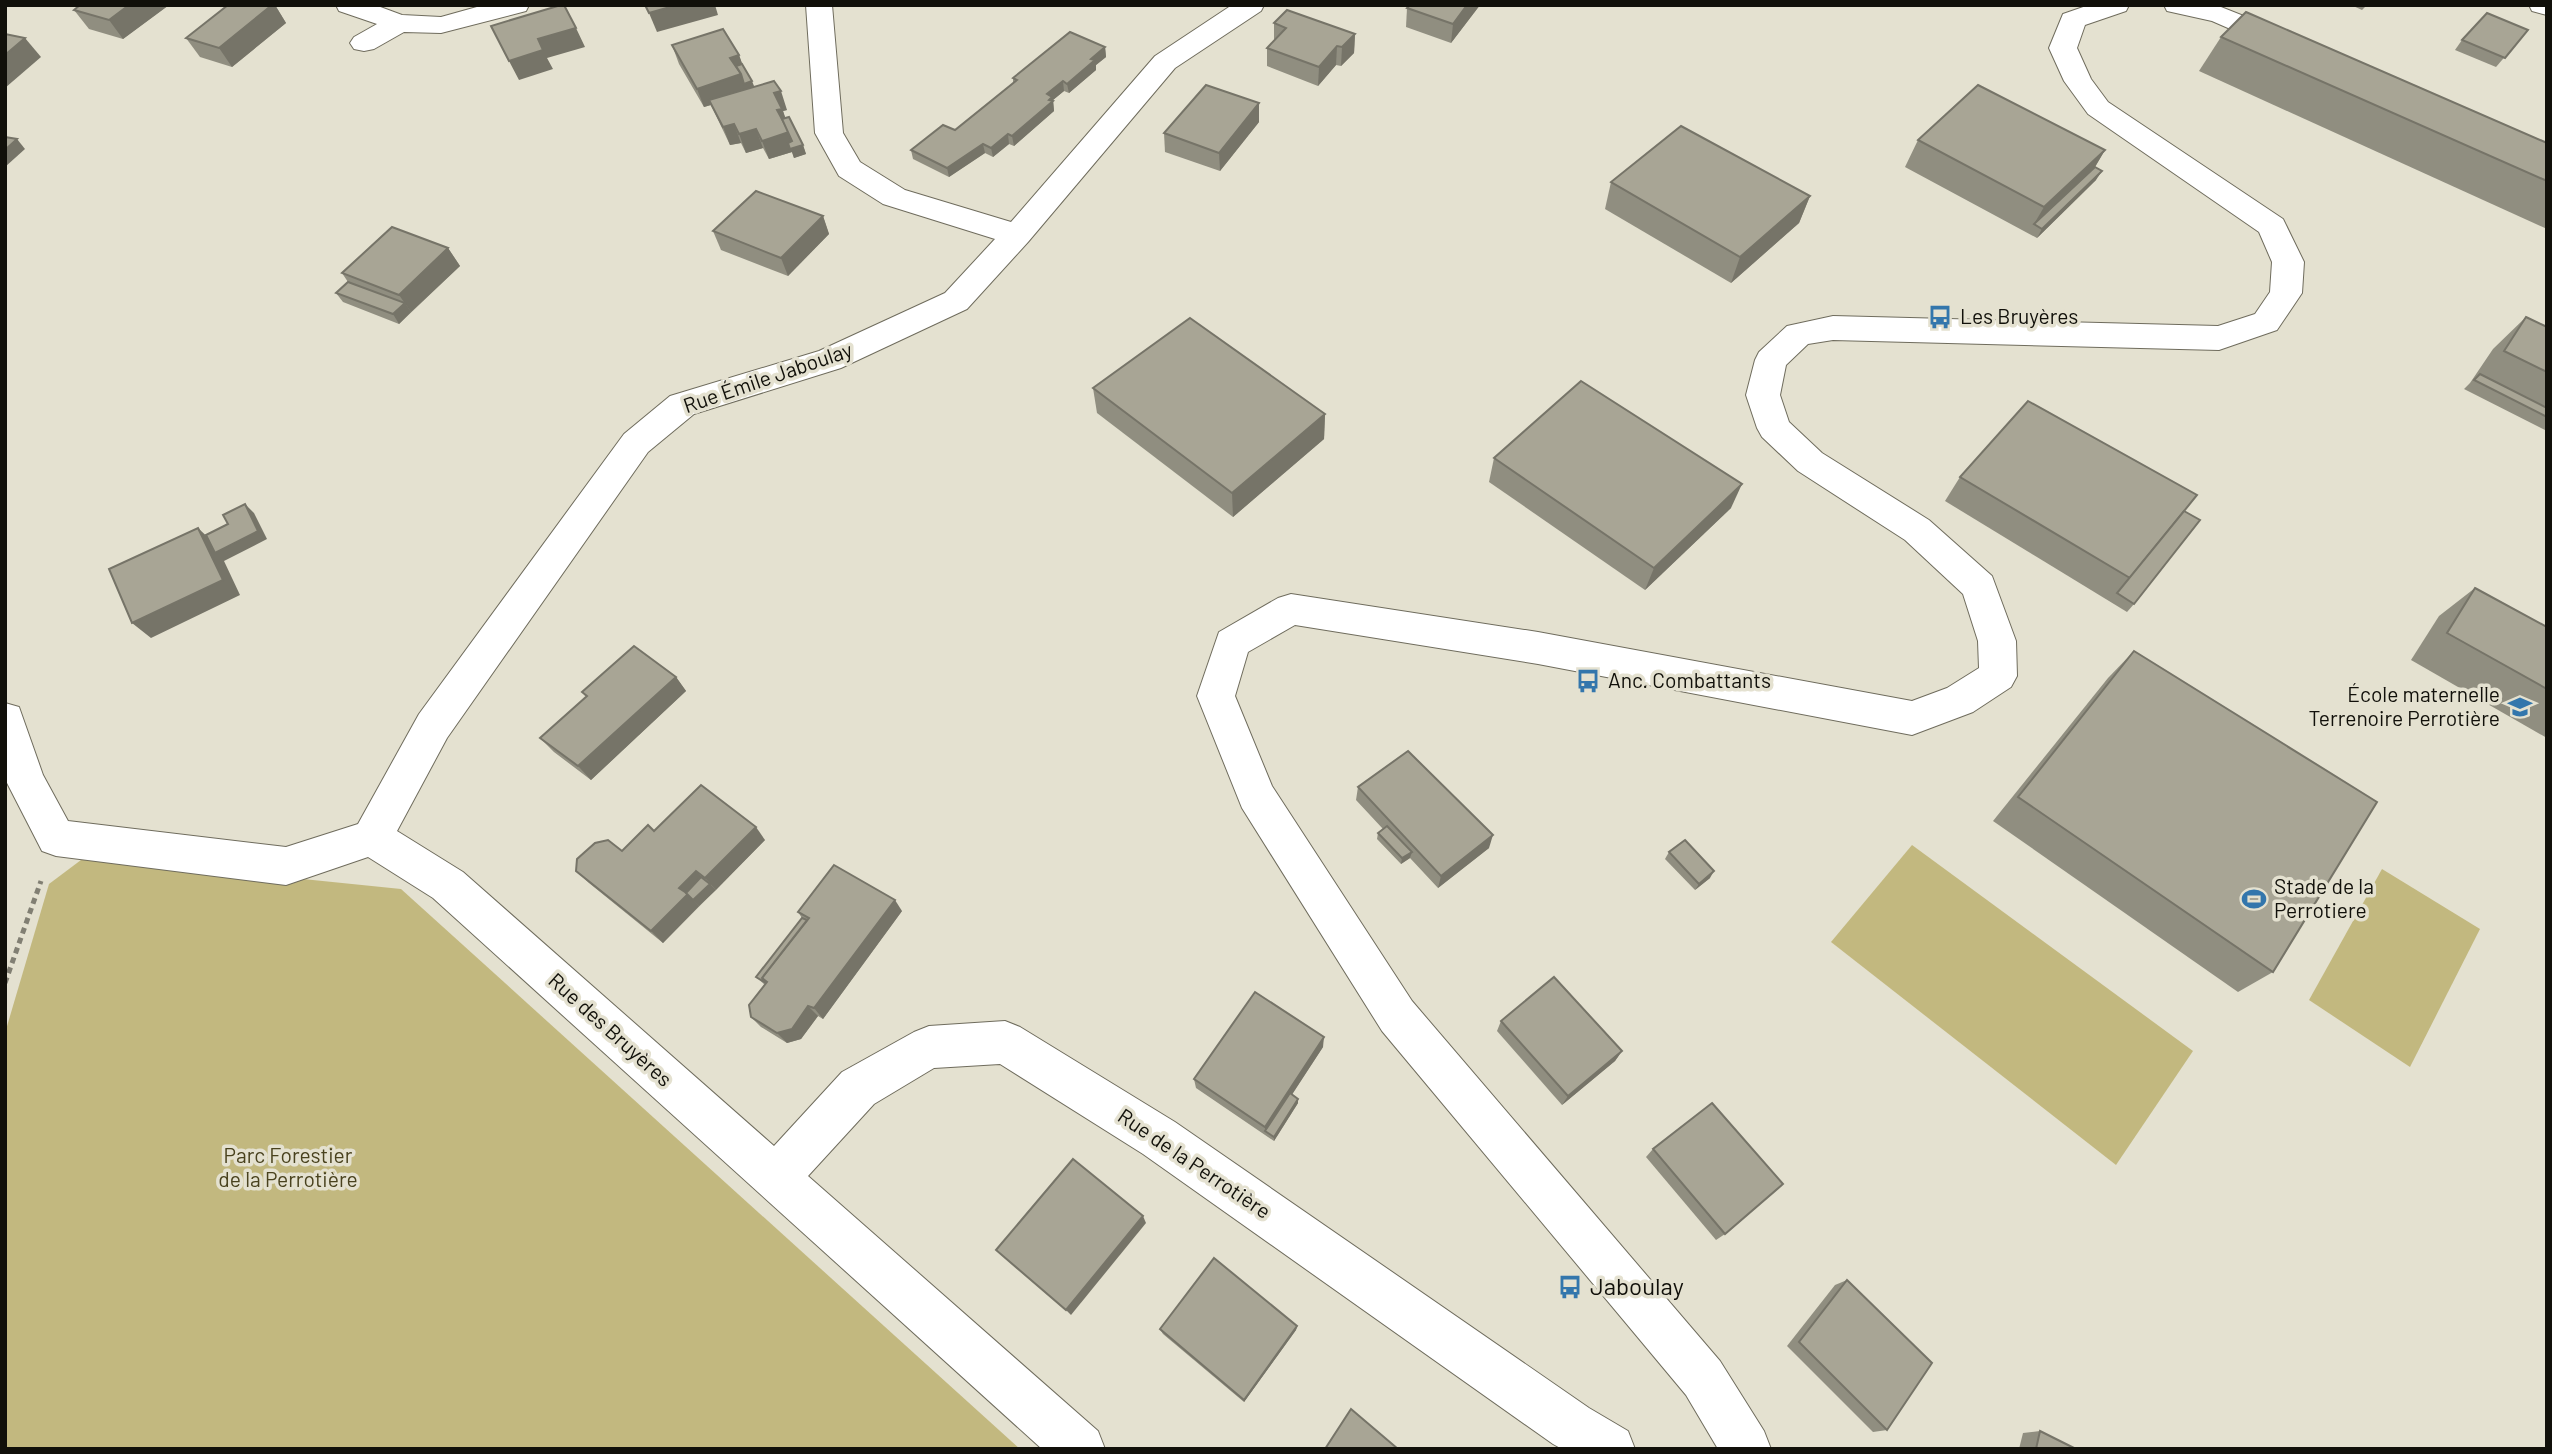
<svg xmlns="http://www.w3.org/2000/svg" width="2552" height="1454" viewBox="0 0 2552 1454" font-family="Barlow,sans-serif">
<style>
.green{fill:#c2b87f}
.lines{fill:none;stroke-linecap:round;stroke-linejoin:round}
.minor-casing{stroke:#6f6c5d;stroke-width:2}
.path{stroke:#817f73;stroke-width:5;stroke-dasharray:6 4.5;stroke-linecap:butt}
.minor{fill:#fff;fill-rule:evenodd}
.wall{fill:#908e80}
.shaded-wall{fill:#767468}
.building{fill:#a8a595;stroke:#767468;stroke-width:2}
.labels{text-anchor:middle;stroke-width:7;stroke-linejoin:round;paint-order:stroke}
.poi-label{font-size:21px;fill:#11100a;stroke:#e4e1d0;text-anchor:start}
.street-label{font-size:21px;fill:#11100a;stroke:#e4e1d0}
.park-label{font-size:21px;fill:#49421e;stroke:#e4e1d0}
.near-poi-label{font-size:24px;fill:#11100a;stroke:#e4e1d0;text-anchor:start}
</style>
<rect width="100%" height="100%" fill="#e4e1d0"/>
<g class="green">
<path d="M1912,845L2193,1051L2116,1165L1831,942Z"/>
<path d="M85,857L401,889L1020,1449H5V1033L49,884Z"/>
<path d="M2382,869L2480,929L2410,1067L2309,1000Z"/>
</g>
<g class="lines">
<g class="minor-casing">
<g id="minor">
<path d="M336,5H375L402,15L441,17L484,5H529L526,11L441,33L404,32L374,49L364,51L354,49L350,43L354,37L377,24L339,11Z"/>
<path d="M806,5H832L843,133L860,162L905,190L1011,222L1155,56L1232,5H1264L1261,11L1175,68L1028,242L967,309L841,368L694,414L648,452L447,738L397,831L463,872L774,1146L842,1072L914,1032L929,1026L1005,1021L1020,1027L1175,1122L1589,1408L1628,1431L1635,1449H1562L1553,1444L1143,1154L1000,1064L934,1068L874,1104L808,1176L1098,1431L1105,1449H1042L433,898L368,857L286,885L56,856L42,851L5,779V703L19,707L43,775L68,821L286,847L358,824L419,714L624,434L670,396L819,351L945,293L995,239L883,204L839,176L815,133Z"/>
<path d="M2089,5H2129L2126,11L2085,25L2077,48L2091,79L2108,102L2283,219L2304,262L2302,293L2277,330L2219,350L1833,340L1808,344L1786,365L1780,395L1789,422L1822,453L1929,520L1992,576L2016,641L2017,676L2011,687L1973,712L1912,735L1538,664L1295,625L1248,652L1235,696L1272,786L1412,1001L1720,1361L1764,1431L1771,1449H1718L1686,1395L1382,1031L1242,808L1197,696L1219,632L1278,598L1291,594L1538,632L1912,701L1947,688L1979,668L1978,641L1963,594L1905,540L1798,471L1762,437L1757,428L1746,395L1755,360L1759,352L1787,326L1833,316L2218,326L2255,314L2270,292L2272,262L2259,232L2088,114L2064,81L2049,48L2063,14Z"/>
<path d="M2164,5L2221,7L2294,36L2298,42L2294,48L2284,50L2274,48L2212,21L2167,11Z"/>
<path d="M2529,5H2547V15L2532,11Z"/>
</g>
</g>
<path class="path" d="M5,983L41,881"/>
<use href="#minor" class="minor"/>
</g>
<g class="wall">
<path d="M169,5L123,39L89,29L74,10Z"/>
<path d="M228,5H275L286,23L232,67L200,57L186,38Z"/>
<path d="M1480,5L1451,43L1406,27L1407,8Z"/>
<path d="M2351,5H2367L2362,10Z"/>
<path d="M1274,23L1355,34L1354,53L1341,66L1336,65L1318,86L1267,66V48L1274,40Z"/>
<path d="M2528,30L2496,67L2455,50L2462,40Z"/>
<path d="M2221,37L2547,143V229L2199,71Z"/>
<path d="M672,45L739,55L742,64L754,87L787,110L783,111L785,118L803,145L806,154L794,158L792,152L769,159L763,148L746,153L741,143L730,145L711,105L704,107L679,64Z"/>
<path d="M1105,47L1106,57L1096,65V70L1069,93L1064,91L1053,100L1054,111L1014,146L1009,144L993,157L985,153L949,177L913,159L911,150L955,130L1013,83V78Z"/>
<path d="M1259,122L1220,171L1165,152L1164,133Z"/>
<path d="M1918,140L2105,150L2095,167L2096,180L2037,238L1905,167Z"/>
<path d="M1611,182L1810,196L1799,223L1731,283L1605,209Z"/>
<path d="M823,216L829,234L788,276L721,250L713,231Z"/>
<path d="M448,248L460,266L399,324L343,302L336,293L348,282L342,273Z"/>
<path d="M2526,317L2547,327V431L2464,389L2470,383L2493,349Z"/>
<path d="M1093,388L1325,414L1324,439L1233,517L1097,413Z"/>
<path d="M1494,458L1731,508L1645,590L1489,482Z"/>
<path d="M1960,477L2184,511L2134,604L2127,612L1945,501Z"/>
<path d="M2475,588L2547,627V738L2411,660L2439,616Z"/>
<path d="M2134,651L2273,972L2238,992L1993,821L2108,678Z"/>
<path d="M676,677L686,691L591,780L554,752L540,738L586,697L582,692Z"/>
<path d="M1358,787L1489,848L1438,888L1410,858L1401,864L1377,839L1378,833L1383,829L1356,800Z"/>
<path d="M654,831L765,840L663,943L589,883L576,871L622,851Z"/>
<path d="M1669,852L1710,878L1695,890L1665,859Z"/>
<path d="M902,911L823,1019L818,1016L801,1039L787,1043L761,1027L751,1017L765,985L756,977L802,918L798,912Z"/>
<path d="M1501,1021L1622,1051L1615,1061L1562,1105L1497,1031Z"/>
<path d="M1323,1047L1292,1094L1298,1103L1274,1141L1196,1088L1194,1079Z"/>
<path d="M1653,1149L1725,1234L1716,1240L1646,1157Z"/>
<path d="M1847,1280L1887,1430L1873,1432L1787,1346L1835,1285Z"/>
<path d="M1297,1326L1296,1330L1244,1402L1163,1334L1160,1329Z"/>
<path d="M2040,1431L2076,1449H2019L2023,1433Z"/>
</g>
<g class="shaded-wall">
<path d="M129,5H169L123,39L109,20Z"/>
<path d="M272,5H275L286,23L232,67L219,48Z"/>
<path d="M677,5H715L718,15L657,32L649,13Z"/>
<path d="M1467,5H1480L1451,43L1453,24Z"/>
<path d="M576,28L585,47L547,58L553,69L519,80L509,61L538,39Z"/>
<path d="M1355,34L1354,53L1341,66L1342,47Z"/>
<path d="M25,38L41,57L5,88V55Z"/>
<path d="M1337,46L1336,65L1318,86L1319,67Z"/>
<path d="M1105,47L1106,57L1096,65V70L1069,93L1067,84L1091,59Z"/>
<path d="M739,55L746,74L752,81L756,91L704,107L697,89L730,58Z"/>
<path d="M1063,81L1064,91L1053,100L1054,111L1014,146L1012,136L1047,94Z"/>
<path d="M781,91L787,110L783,111L789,128L785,129L777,110L774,93Z"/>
<path d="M1259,103V122L1220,171L1219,153Z"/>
<path d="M734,124L741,143L730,145L723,127Z"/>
<path d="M756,129L763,148L746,153L739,134Z"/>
<path d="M789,132L803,145L806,154L794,158L792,152L769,159L762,141Z"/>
<path d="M1008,134L1009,144L993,157L991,148Z"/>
<path d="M17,139L25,149L5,167V150Z"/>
<path d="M983,144L985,153L949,177L947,168Z"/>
<path d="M2105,150L2089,177L2034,224L2044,207Z"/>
<path d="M2102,171L2096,180L2037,238L2042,229Z"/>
<path d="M1810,196L1799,223L1731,283L1740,257Z"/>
<path d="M823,216L829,234L788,276L781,258Z"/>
<path d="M448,248L460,266L411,312L399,295Z"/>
<path d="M405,303L411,312L399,324L393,314Z"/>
<path d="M1325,414L1324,439L1233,517L1232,493Z"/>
<path d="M1742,484L1731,508L1645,590L1654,568Z"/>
<path d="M245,504L254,513L267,539L224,561L240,595L151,638L132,623L198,528L215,544Z"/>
<path d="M676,677L686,691L591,780L578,766Z"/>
<path d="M756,827L765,840L716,890L705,878Z"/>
<path d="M1493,835L1489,848L1438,888L1441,876Z"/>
<path d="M1412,852L1410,858L1401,864L1402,858Z"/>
<path d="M696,871L707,883L692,898L699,906L663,943L651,931L679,888Z"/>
<path d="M1714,871L1710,878L1695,890L1699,884Z"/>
<path d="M710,884L716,890L699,906L693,900Z"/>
<path d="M895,900L902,911L823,1019L814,1008Z"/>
<path d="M808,1006L818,1016L801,1039L787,1043L777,1033Z"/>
<path d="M1324,1037L1323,1047L1267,1133L1265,1131V1127Z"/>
<path d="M1622,1051L1615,1061L1562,1105L1568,1096Z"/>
<path d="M1298,1099V1103L1274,1141V1137Z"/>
<path d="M1143,1216L1146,1223L1071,1315L1066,1310Z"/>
<path d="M1297,1326L1296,1330L1244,1402V1400Z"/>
</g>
<g class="building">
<path d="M80,5H129L109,20L74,10Z"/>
<path d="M228,5H272L219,48L186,38Z"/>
<path d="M561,5H564L576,28L538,39L543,50L509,61L491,26Z"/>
<path d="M645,5H677L649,13Z"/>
<path d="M1410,5H1467L1453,24L1407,8Z"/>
<path d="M1287,10L1355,34L1342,47L1337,46L1319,67L1267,48L1286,28L1274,23Z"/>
<path d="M2246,12L2547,143V181L2221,37Z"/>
<path d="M2487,13L2528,30L2505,58L2462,40Z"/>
<path d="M723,29L739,55L730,58L741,74L697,89L672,45Z"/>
<path d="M1070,32L1105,47L1091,59L1095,60L1067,84L1063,81L1047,94L1052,97L1049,100L1053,101L1012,136L1008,134L991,148L983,144L947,168L911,150L943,125L955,130L1017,80L1013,78Z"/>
<path d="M5,34L25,38L5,55Z"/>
<path d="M742,64L752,81L744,84L741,74L736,66Z"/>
<path d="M774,81L781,91L774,93L782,109L777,110L789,132L762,141L756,129L739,134L734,124L723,127L709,100Z"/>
<path d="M1206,85L1259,103L1219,153L1164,133Z"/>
<path d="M1978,85L2105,150L2044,207L1918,140Z"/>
<path d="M789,117L803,145L790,149L788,143L792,141L782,119Z"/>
<path d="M1681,126L1810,196L1740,257L1611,182Z"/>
<path d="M5,137L17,139L5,150Z"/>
<path d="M2095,167L2102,171L2042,229L2034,224Z"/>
<path d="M756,191L823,216L781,258L713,231Z"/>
<path d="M392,227L448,248L399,295L342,273Z"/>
<path d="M348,282L405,303L393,314L336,293Z"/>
<path d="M2526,317L2547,327V372L2504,351Z"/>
<path d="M1190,318L1325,414L1232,493L1093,388Z"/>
<path d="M2480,374L2547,408V417L2474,380Z"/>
<path d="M1581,381L1742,484L1654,568L1494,458Z"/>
<path d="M2028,401L2197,495L2130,578L1960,477Z"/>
<path d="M245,504L258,531L215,553L206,535L228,524L223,515Z"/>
<path d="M2184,511L2200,520L2134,604L2117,593Z"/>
<path d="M198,528L223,580L132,623L109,569Z"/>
<path d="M2475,588L2547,627V689L2447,633Z"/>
<path d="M634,646L676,677L578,766L540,738L587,696L582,692Z"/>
<path d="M2134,651L2377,802L2273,972L2018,797Z"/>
<path d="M1408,751L1493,835L1441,876L1358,787Z"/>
<path d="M701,785L756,827L705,878L696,871L679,888L688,894L651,931L576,871L577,859L595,843L608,840L622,851L648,825L654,831Z"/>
<path d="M1387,826L1412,852L1402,858L1378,833Z"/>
<path d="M1685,840L1714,871L1699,884L1669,852Z"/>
<path d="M834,865L895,900L814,1008L808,1006L792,1029L777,1033L751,1017L749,1005L767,982L762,978L809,918L798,912Z"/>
<path d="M701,877L710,884L693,900L686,893Z"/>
<path d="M802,918L807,920L762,978L766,983L756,977Z"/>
<path d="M1554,977L1622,1051L1568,1096L1501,1021Z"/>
<path d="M1255,992L1324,1037L1265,1127L1194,1079Z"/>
<path d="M1290,1093L1298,1099L1274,1137L1265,1131Z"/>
<path d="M1712,1103L1783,1184L1725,1234L1653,1149Z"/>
<path d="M1073,1159L1143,1216L1066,1310L996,1250Z"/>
<path d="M1214,1258L1297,1326L1244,1400L1160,1329Z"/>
<path d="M1847,1280L1932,1363L1887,1430L1799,1342Z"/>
<path d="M1351,1409L1398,1449H1325Z"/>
<path d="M2040,1431L2076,1449H2036Z"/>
</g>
<defs>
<g id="bus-bare" transform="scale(1.89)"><path d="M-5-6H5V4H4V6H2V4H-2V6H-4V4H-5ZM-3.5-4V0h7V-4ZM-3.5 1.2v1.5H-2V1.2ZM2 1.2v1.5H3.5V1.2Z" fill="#3376ac" stroke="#e4e1d0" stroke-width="2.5" paint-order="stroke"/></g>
<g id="school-bare" transform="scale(1.89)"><path d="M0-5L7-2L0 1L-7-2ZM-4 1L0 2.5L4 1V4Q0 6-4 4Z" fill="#3376ac" stroke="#e4e1d0" stroke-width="2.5" paint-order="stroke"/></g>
<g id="stadium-bare" transform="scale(1.89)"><path d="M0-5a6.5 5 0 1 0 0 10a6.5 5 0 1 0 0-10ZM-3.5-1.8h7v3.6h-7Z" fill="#3376ac" stroke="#e4e1d0" stroke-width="2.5" paint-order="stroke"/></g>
</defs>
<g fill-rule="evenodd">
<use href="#bus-bare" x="1940" y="317"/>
<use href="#bus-bare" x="1588" y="681"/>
<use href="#school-bare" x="2520" y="707"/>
<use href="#stadium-bare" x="2254" y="899"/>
<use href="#bus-bare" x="1570" y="1287"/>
</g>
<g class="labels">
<g class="poi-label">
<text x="1960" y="324">Les Bruyères</text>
<text x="1608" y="688">Anc. Combattants</text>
<text x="2500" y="702" text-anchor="end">École maternelle<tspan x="2500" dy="24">Terrenoire Perrotière</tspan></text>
<text x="2274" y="894">Stade de la<tspan x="2274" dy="24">Perrotiere</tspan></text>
</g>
<g class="street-label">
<text transform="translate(768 378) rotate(-19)" y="7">Rue Émile Jaboulay</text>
<text transform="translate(610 1030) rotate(42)" y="7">Rue des Bruyères</text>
<text transform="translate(1194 1164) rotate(34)" y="7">Rue de la Perrotière</text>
</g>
<g class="park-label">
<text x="288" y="1163">Parc Forestier<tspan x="288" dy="24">de la Perrotière</tspan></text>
</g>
<g class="near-poi-label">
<text x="1590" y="1295">Jaboulay</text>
</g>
</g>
<rect width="2552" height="1454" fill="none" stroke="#11100a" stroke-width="14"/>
</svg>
